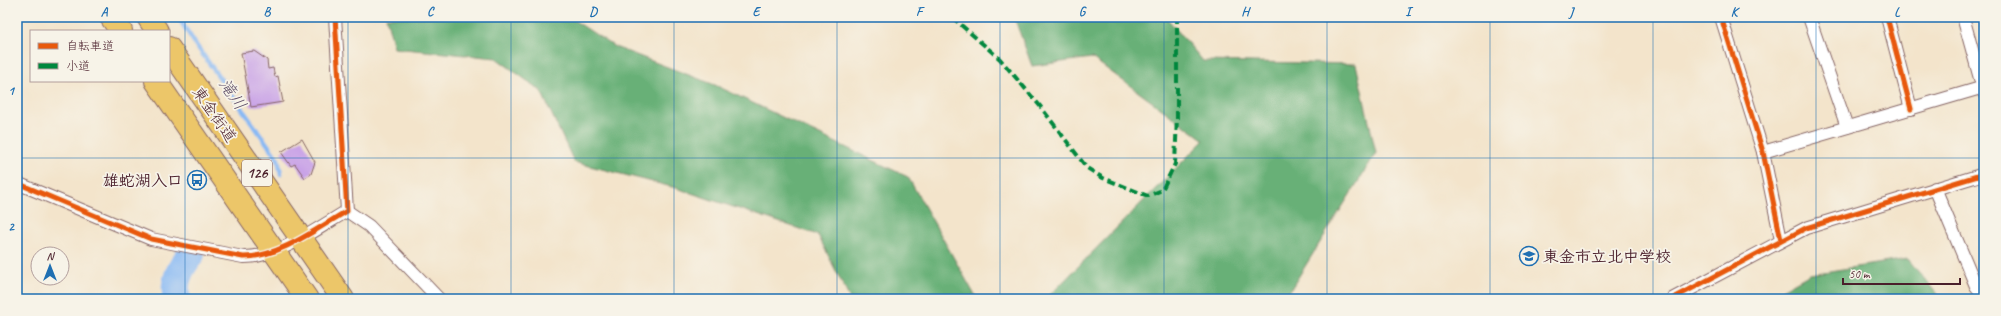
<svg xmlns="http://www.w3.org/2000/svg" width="2001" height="316" viewBox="0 0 2001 316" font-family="Caveat,'Klee One',sans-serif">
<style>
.forest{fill:#68b077;stroke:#596851}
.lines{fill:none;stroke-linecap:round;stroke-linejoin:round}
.stream{stroke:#88b9f4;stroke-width:4.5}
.river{stroke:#88b9f4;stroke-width:28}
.building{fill:#c9a3e7}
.street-casing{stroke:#856463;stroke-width:14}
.highway-casing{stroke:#856463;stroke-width:24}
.street{stroke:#fff;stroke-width:12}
.highway{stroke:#ecc669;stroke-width:22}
.quiet{stroke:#00873e;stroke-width:4;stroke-dasharray:8 4;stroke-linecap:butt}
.cycleway-casing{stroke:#f7f3e8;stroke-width:8}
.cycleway{stroke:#e8590c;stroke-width:5}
.grid{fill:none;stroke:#1f6fb2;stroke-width:1;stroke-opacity:0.55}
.labels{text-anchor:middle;stroke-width:3.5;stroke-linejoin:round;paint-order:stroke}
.shield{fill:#f7f3e8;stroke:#7e5f64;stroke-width:1}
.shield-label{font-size:15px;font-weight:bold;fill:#4a1f2b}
.street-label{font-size:16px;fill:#4a1f2b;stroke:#f7f3e8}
.poi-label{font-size:16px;font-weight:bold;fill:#4a1f2b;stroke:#f7f3e8;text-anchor:end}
.water-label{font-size:17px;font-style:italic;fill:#5d4d67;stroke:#f7f3e8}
.neatline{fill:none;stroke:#1f6fb2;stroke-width:1.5}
.grid-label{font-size:13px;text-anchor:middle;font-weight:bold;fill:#1f6fb2}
</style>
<rect width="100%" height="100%" fill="#f7f3e8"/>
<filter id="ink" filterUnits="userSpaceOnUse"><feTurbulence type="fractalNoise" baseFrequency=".025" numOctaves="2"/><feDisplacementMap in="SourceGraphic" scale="8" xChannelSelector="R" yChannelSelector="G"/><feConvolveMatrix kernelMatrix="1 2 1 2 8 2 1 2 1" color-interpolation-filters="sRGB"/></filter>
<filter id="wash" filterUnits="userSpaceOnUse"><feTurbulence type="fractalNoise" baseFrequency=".012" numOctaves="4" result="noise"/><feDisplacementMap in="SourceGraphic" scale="16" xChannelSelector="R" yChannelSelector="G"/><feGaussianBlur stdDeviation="0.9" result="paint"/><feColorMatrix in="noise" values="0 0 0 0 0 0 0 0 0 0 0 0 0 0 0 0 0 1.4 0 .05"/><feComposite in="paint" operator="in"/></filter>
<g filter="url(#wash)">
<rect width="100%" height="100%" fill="#f3e4cb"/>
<g class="forest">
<path d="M386,17H569L615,47L715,85L908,177L977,299H850L818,235L676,188L574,162L541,91L496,58L394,48Z"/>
<path d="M1014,17H1166L1203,61L1356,64L1376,153L1289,292L1293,299H1046L1204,140L1092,58L1032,66Z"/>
<path d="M1908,259L1941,299H1766L1810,274Z"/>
</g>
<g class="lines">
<path class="stream" d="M178,17L196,45L278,159L281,174"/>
<path class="river" d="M177,299C172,282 181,267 191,254"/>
</g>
<g id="blocks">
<g class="building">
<path d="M254,51L267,60L268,69L273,68L275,77L278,76L283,102L251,107L241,53Z"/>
<path d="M302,139L315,162L311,174L305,178L295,164L291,166L281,152Z"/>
</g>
</g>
</g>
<g filter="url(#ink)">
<use href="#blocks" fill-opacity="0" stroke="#856463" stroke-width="1"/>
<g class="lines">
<g class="street-casing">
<g id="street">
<path d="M335,17L347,211"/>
<path d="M1721,17L1763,152L1781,240"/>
<path d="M1809,17L1847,127"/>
<path d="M1887,17L1911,109"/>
<path d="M1963,17L1984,93"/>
<path d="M1763,152L1984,87"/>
<path d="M17,183L151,239L243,257C278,258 318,228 347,211"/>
<path d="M1935,188L1976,286L1984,296"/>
<path d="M347,211L369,226L439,299"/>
<path d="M1672,299L1806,228L1984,174"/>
</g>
</g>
<g class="highway-casing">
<g id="highway">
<path d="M111,17L121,31"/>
<path d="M148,17L157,31"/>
<path d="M169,48L343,299"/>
<path d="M156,81L307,299"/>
</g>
</g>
<use href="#street" class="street"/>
<use href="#highway" class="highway"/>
<path class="quiet" d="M952,17L1000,59L1040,106L1087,168L1103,178L1148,196L1162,190L1175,164L1177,117V17"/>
<g class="cycleway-casing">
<g id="cycleway">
<path d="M1721,17L1763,152L1781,240"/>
<path d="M1887,17L1911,109"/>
<path d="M17,183L151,239L243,257C278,258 318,228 347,211L335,17"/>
<path d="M1672,299L1806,228L1984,174"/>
</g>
</g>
<use href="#cycleway" class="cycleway"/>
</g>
</g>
<path class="grid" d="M185,17V299M348,17V299M511,17V299M674,17V299M837,17V299M1000,17V299M1164,17V299M1327,17V299M1490,17V299M1653,17V299M1816,17V299M17,158H1984"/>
<defs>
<g id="bus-ring" transform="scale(1)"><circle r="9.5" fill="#f7f3e8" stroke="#1f6fb2" stroke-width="1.5"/><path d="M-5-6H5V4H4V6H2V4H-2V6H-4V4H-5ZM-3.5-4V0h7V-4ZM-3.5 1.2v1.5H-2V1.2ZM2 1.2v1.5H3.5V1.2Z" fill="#1f6fb2"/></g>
<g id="school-ring" transform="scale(1)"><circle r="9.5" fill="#f7f3e8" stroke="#1f6fb2" stroke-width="1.5"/><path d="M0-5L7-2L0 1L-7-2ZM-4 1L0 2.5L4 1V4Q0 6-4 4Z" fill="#1f6fb2"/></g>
</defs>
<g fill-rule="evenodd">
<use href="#bus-ring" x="197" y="180"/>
<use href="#school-ring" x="1529" y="256"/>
</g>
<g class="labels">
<rect class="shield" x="242" y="160" width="30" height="26" rx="3"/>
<g class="shield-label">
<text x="257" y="178">126</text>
</g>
<g class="street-label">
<text transform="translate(215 114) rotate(55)" y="6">東金街道</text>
</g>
<g class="poi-label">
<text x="183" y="186">雄蛇湖入口</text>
<text x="1543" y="262" text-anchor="start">東金市立北中学校</text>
</g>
<g class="water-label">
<text transform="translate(233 94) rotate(55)" y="6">滝川</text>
</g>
</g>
<rect width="2001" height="316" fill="none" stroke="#f7f3e8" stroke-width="44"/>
<rect x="30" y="30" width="140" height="52" fill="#f7f3e8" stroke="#b29e9c"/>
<rect x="38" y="43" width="20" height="6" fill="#e8590c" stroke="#b29e9c"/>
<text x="66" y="50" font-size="12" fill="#4a1f2b">自転車道</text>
<rect x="38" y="63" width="20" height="6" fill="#00873e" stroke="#b29e9c"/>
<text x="66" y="70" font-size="12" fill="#4a1f2b">小道</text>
<g transform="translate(50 266)"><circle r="19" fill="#f7f3e8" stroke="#b29e9c"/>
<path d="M0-3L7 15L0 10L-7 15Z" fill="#1f6fb2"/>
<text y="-6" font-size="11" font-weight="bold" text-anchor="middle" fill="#4a1f2b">N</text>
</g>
<path d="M1843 278v6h117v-6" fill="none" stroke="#4a1f2b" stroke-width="2"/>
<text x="1849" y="278" font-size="12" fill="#4a1f2b" stroke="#f7f3e8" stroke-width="3" paint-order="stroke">50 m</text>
<rect x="22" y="22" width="1957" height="272" class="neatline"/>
<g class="grid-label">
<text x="104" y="16">A</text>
<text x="267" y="16">B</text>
<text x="430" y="16">C</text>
<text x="593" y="16">D</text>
<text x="756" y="16">E</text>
<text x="919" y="16">F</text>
<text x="1082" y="16">G</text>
<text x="1245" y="16">H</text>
<text x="1408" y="16">I</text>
<text x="1571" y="16">J</text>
<text x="1734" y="16">K</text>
<text x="1897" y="16">L</text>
<text x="11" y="95">1</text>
<text x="11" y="231">2</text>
</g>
</svg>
